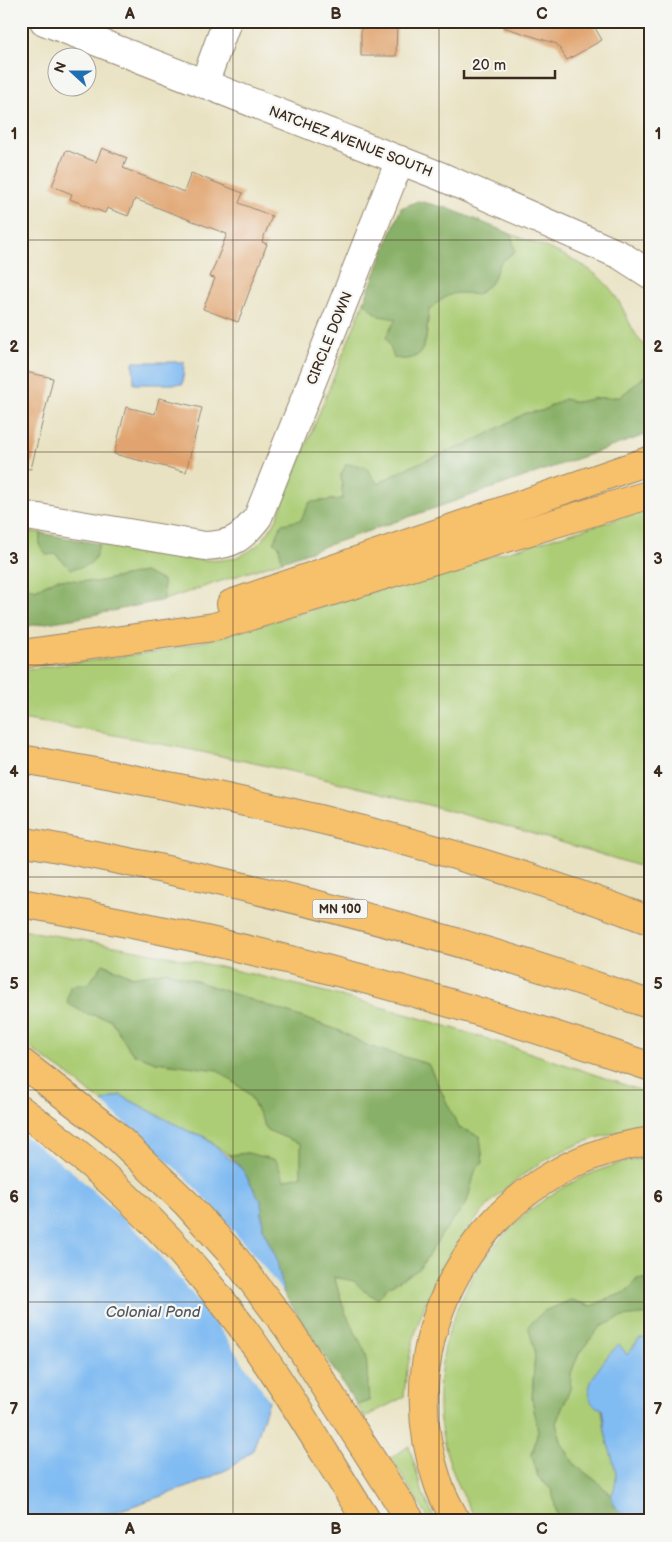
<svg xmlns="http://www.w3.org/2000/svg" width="672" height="1542" viewBox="0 0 672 1542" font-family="'Balsamiq Sans',sans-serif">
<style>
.green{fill:#accd76;stroke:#747c4a}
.forest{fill:#89b067;stroke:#626d42}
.water{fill:#80bbf2;stroke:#5e7288}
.pier{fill:#e9e2c2}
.building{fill:#e1a470}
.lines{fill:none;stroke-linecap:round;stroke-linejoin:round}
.minor-casing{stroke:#928670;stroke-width:30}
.highway-casing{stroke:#928670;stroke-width:30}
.minor{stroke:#fff;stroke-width:28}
.highway{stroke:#f7c06b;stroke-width:28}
.grid{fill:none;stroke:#3b2a1e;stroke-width:1;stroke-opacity:0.55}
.labels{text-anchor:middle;stroke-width:4.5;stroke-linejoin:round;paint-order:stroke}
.shield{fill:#f6f6f2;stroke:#73675e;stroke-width:1}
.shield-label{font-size:12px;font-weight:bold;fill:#3b2a1e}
.street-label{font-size:14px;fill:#3b2a1e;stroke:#f6f6f2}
.water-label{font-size:15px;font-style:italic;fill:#50565e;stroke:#f6f6f2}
.neatline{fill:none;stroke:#3b2a1e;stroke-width:2}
.grid-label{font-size:16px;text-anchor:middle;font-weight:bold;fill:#3b2a1e}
</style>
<rect width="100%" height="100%" fill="#f6f6f2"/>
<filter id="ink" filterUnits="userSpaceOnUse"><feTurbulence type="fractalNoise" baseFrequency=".02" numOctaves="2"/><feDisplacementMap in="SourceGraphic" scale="10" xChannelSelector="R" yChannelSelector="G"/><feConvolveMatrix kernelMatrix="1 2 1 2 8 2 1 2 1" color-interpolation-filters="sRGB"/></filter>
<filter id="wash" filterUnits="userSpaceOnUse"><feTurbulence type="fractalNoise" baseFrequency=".0096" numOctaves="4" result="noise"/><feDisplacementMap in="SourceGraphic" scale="20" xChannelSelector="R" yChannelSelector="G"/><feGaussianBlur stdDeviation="1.12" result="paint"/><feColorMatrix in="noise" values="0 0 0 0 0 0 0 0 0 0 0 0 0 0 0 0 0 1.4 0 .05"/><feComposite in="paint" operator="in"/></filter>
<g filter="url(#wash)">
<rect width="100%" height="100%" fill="#e9e2c2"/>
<g class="green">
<path d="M511,234C549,249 596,262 618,300C629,319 633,337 651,352V371L620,397L597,398L577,402L564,399L542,411L526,413L472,443L409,467L377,484L341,475L343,499L310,502L301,520L279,546L282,561L164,600L163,581L144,572L96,582L57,579L35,590L21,583V530L41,533L39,545L55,554L71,569C88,566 95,562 99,544C122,548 145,552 168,555C217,563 250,569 277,518L364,302L379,316L397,318L394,358C430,365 426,336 429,310C447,294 453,290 477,295L492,282L500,263L515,251Z"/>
<path d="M651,509V870C446,804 234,753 21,719V670L162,651L213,639Z"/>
<path d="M21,930C125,946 228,967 329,993C438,1021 545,1057 651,1094V1125C617,1132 584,1139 553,1156C466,1203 411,1299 404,1397L365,1417L357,1405L369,1401L366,1354L345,1312L334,1276L354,1281L364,1291L378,1298L388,1287L419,1269L442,1234L467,1202L476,1168L483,1163L480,1136L459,1128L428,1064L370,1047L338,1030L167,971L133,977L104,964L84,1013L110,1019L132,1053L156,1062L218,1070L249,1094L267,1130L301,1144V1176L283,1180L248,1153L229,1155L203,1136L188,1131L120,1095L101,1102L67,1074L21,1042Z"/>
<path d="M651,1157V1279H637L628,1291L591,1306L571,1300L535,1351L532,1399L538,1431L532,1455L538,1477L552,1490L558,1521H477C457,1487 439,1444 439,1404C437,1281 530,1174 651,1157Z"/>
<path d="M640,1314H651V1337L639,1339L627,1356L619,1345C613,1350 604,1359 602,1366C599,1385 602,1417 606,1436C611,1457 623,1475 611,1496L600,1484L575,1465L562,1444L556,1423L570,1389L571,1373L579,1353L600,1327L622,1317Z"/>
<path d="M409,1446L423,1494L436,1521H430L391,1458Z"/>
</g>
<g class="forest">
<path d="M418,201L447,208L511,234L515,251L500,263L492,282L477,295C453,290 447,294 429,310C425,336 430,365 394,358L386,336L396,319L379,316L364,302L401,208Z"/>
<path d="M651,371V433L282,561L279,546L274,542L282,524L301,520L310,502L343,499L341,475L346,464L365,466L378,484L409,467L472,442L526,413L542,411L564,399L577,402L597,398L620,397Z"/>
<path d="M41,533L99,544C95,564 90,566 71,569L56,554L47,555L39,545Z"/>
<path d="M144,572L163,581L164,600L78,618L21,627V583L35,590L57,579L96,582Z"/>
<path d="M103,964L133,977L167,971L338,1030L370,1047L428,1064L459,1128L480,1136L483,1163L476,1168L467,1202L442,1234L419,1269L388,1287L378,1299L364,1291L354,1281L334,1277L345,1312L366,1354L369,1401L357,1405L284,1294L276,1257L263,1230L261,1201L242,1169L229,1155L248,1153L276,1160L284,1180L301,1176V1144L267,1130L249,1094L218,1070L156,1062L132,1053L110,1019L84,1013L67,1003L70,986L89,983Z"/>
<path d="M637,1279H651V1314L622,1317L600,1327L579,1353L571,1373L570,1389L556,1423L562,1444L575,1465L600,1484L611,1496L616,1509L637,1516L643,1514L649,1521H558L552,1490L538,1477L532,1455L538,1431L532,1399L535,1351L528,1326L544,1311L571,1300L591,1306L628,1291Z"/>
</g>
<g class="water">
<path d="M133,362H184L183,384H134Z"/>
<path d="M120,1095L188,1131L203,1136L242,1169L261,1201L263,1230L276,1257L284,1294L279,1370L253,1450L230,1468L194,1485L103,1516L83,1521H21V1099L101,1102Z"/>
<path d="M651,1337V1521H649L643,1514L632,1519L616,1509L611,1496C623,1475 610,1457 606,1436C604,1427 604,1418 602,1409C569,1399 606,1357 619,1344L627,1355L639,1339Z"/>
</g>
<path class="pier" d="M21,1096L98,1099L184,1176L212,1206L264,1267L286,1297L287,1330L281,1370L271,1403L208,1312L142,1236L74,1173L21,1133Z"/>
<g id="blocks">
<g class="building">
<path d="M361,21H397L396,56H361Z"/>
<path d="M504,21H591L602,40L567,60L557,44L503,27Z"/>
<path d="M102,148L127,158L123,168L184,192L191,173L243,193L239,203L272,216L262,242L267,244L238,322L203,309L215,278L210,277L227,234L135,199L128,216L107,208L105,213L70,199L72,194L52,186L66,150L96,162Z"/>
<path d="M21,371L53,378L31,469L21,468Z"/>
<path d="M159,398L202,408L186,472L114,454L126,407L155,414Z"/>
</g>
</g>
</g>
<g filter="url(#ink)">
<use href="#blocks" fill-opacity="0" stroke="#928670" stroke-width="1"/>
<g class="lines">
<g class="minor-casing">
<g id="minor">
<path d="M44,21L440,176L620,255L651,275"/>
<path d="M204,84L227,21"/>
<path d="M21,515L205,546C232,545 241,539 258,517L400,160"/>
</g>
</g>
<g class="highway-casing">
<g id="highway">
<path d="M231,604L651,460"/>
<path d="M21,654L214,627L651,494"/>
<path d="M21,759C231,794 453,844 651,921"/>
<path d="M21,841C235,880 446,932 651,1005"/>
<path d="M21,903C239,941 442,995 651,1067"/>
<path d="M21,1062L112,1132L186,1203L231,1253L288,1328L411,1521"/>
<path d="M21,1110C91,1160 155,1219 209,1285C270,1358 316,1441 367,1521"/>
<path d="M456,1521C450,1509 442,1496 438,1483C384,1327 489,1163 651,1141"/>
</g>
</g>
<use href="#minor" class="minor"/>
<use href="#highway" class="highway"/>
</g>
</g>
<path class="grid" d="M233,21V1521M439,21V1521M21,240H651M21,452H651M21,665H651M21,877H651M21,1090H651M21,1302H651"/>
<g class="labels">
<rect class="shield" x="312.5" y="899.5" width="55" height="19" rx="4"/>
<g class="shield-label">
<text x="340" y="913">MN 100</text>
</g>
<g class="street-label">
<text transform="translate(351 141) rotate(21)" y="5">NATCHEZ AVENUE SOUTH</text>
<text transform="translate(329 338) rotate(-68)" y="5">CIRCLE DOWN</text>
</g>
<g class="water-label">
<text x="153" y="1317">Colonial Pond</text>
</g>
</g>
<rect width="672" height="1542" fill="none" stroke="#f6f6f2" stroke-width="55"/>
<g transform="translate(72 72) rotate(291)"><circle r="24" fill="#f6f6f2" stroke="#aba49d"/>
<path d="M0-4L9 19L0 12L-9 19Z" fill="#1f6fb2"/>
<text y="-8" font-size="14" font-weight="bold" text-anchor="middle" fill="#3b2a1e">N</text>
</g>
<path d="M464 70v8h91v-8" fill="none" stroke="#3b2a1e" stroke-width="2.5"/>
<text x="472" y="70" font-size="15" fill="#3b2a1e" stroke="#f6f6f2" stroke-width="4" paint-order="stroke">20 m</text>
<rect x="28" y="28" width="616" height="1486" class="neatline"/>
<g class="grid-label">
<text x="130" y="19">A</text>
<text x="336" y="19">B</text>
<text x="542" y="19">C</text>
<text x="14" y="139">1</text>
<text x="658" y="139">1</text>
<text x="14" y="352">2</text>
<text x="658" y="352">2</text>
<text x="14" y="564">3</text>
<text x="658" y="564">3</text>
<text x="14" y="777">4</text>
<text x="658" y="777">4</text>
<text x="14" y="989">5</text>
<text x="658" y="989">5</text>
<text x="14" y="1202">6</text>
<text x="658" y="1202">6</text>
<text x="14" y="1414">7</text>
<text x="658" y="1414">7</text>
<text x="130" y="1534">A</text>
<text x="336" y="1534">B</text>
<text x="542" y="1534">C</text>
</g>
</svg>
